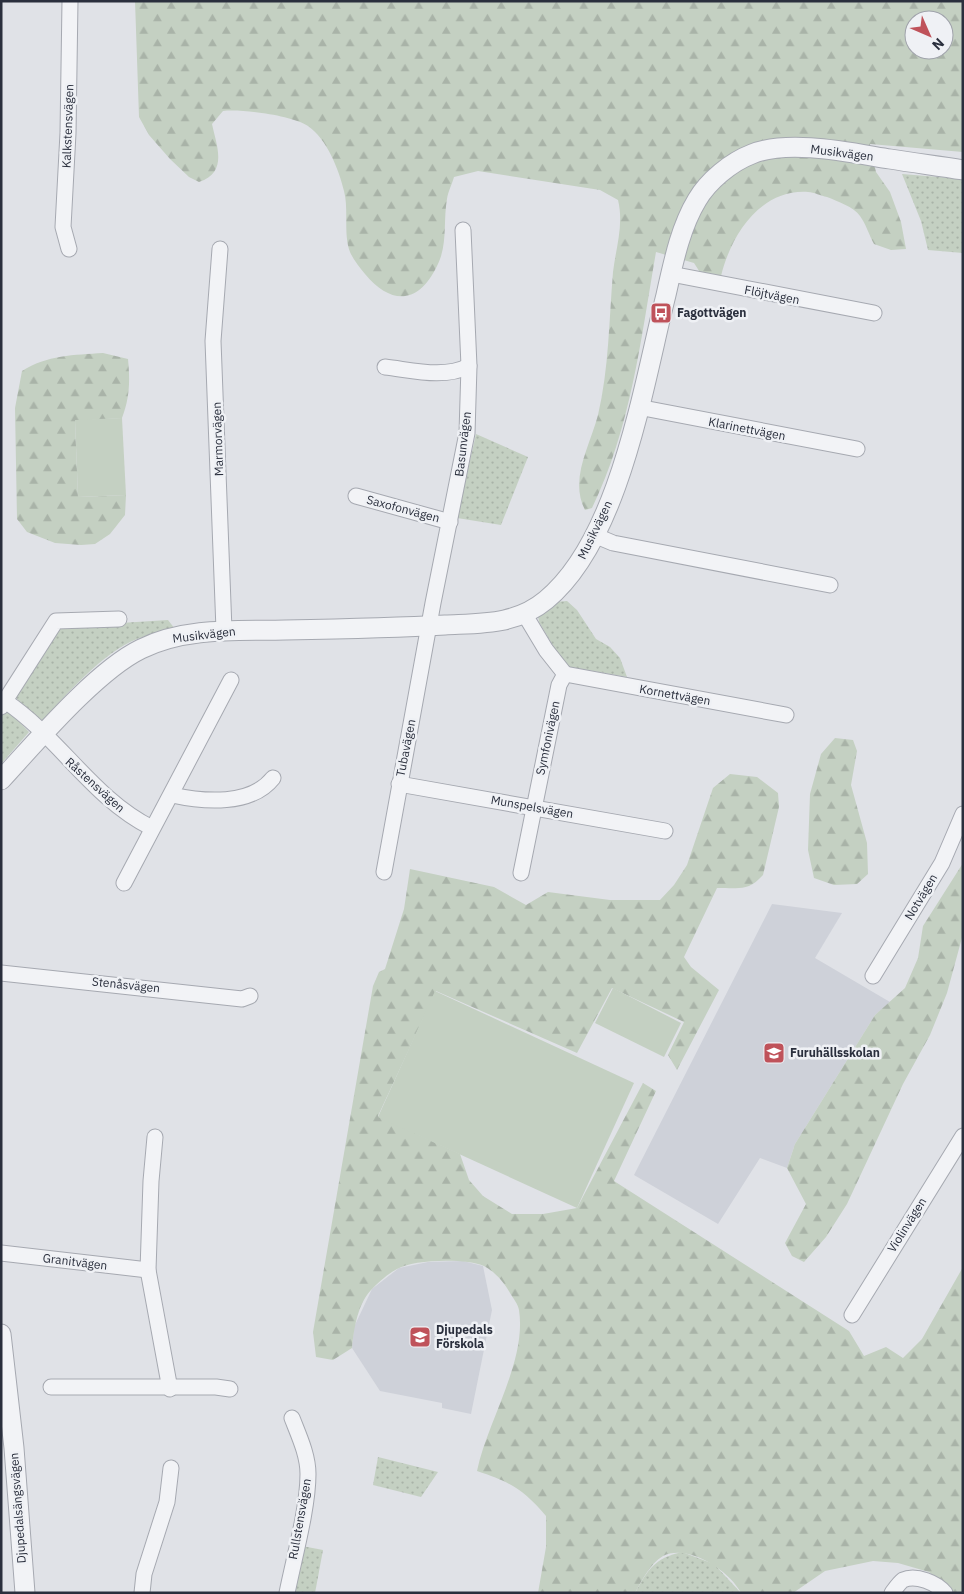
<svg xmlns="http://www.w3.org/2000/svg" width="964" height="1594" viewBox="0 0 964 1594" font-family="'IBM Plex Sans',sans-serif">
<style>
.built{fill:#ced1d9}
.grass{fill:url(#grass-dots)}
.forest{fill:url(#forest-firs);fill-rule:evenodd}
.garden{fill:#c4d0c2}
.lines{fill:none;stroke-linecap:round;stroke-linejoin:round}
.minor-casing{stroke:#a6a9b1;stroke-width:17}
.tertiary-casing{stroke:#a6a9b1;stroke-width:21}
.minor{stroke:#f2f3f6;stroke-width:15}
.tertiary{stroke:#f2f3f6;stroke-width:19}
.labels{text-anchor:middle;stroke-width:5;stroke-linejoin:round;paint-order:stroke}
.street-label{font-size:12px;fill:#2a2f3d;stroke:#eff1f5}
.poi-label{font-size:12px;font-weight:bold;fill:#2a2f3d;stroke:#eff1f5;text-anchor:start}
</style>
<defs>
<pattern id="grass-dots" width="8" height="8" patternUnits="userSpaceOnUse" patternTransform="scale(1.25)"><rect width="8" height="8" fill="#c4d0c2"/><path d="M2 2h.1M6 6h.1" fill="none" stroke="#a9b3a8" stroke-width="1.8" stroke-linecap="round"/></pattern>
<pattern id="forest-firs" width="22" height="20" patternUnits="userSpaceOnUse" patternTransform="scale(1.25)"><rect width="22" height="20" fill="#c4d0c2"/><path d="M5 1l3.5 6h-7zM16 11l3.5 6h-7z" fill="#a9b3a8"/></pattern>
</defs>
<rect width="100%" height="100%" fill="#e0e2e7"/>
<g class="built">
<path d="M772,904L842,913L815,958L890,1002L875,1015L795,1144L787,1168L760,1158L718,1224L634,1175Z"/>
<path d="M463,1261L483,1266L492,1310L471,1414L442,1408V1403L380,1391L352,1348L354,1327L372,1289L399,1268L428,1262Z"/>
</g>
<g class="grass">
<path d="M902,174L963,179V253L928,250L921,221Z"/>
<path d="M476,434L528,457L501,525L457,518Z"/>
<path d="M567,601L577,610L596,639L610,647L620,658L627,677L565,666L539,622L538,615L555,602Z"/>
<path d="M168,620L175,629C162,632 149,634 137,639C103,652 65,696 41,722L14,696L57,627Z"/>
<path d="M6,708L29,732L1,764V715Z"/>
<path d="M378,1457L438,1472L421,1497L373,1485Z"/>
<path d="M302,1546L323,1550L315,1593H293Z"/>
<path d="M682,1552L714,1564L741,1593H635C648,1569 655,1558 682,1552Z"/>
</g>
<g class="forest">
<path d="M135,1H963V152L870,144L876,172L890,192L901,222L906,249L891,250L874,244C869,235 866,224 860,216C854,207 837,201 827,197C821,196 814,192 808,192C760,189 731,235 721,276L703,277L694,263L656,252C641,338 631,428 592,508L585,510C569,479 590,446 598,415C609,369 609,319 613,272C616,247 624,225 618,200L600,190L478,171L454,177C452,184 448,192 447,199C443,221 448,245 437,266C418,305 391,305 365,274C360,268 353,259 350,252C343,233 349,210 344,191C339,170 327,139 308,126C291,115 242,109 223,111L212,124C217,147 228,172 199,182L189,177L170,159L149,135L139,117ZM914,20H944V50H914Z"/>
<path d="M103,353L128,359C130,380 130,397 122,418L75,421L78,497L126,495L125,515L110,534L95,544L81,545L55,543L27,532L17,519L15,408L22,371C47,355 74,355 103,353Z"/>
<path d="M835,738L853,740L857,751L851,785L867,843L868,874L857,884L834,885L814,878L808,850L810,794L821,754Z"/>
<path d="M730,774L757,777L778,793L779,807L763,875C747,893 737,887 717,888L684,957L691,967L719,990L677,1070L668,1055L684,1022L612,988L577,1053L436,991L378,1116L460,1154L469,1180L483,1196L512,1214H543L577,1208L643,1083L656,1091L614,1181L849,1331L864,1356L886,1347L903,1358L922,1339L963,1267V1593H954L929,1572L898,1563L873,1561L825,1571L793,1593H741C730,1571 688,1543 663,1556C650,1564 642,1580 635,1593H538L546,1547V1516C523,1489 510,1482 477,1471C487,1422 527,1361 519,1310C518,1304 513,1298 510,1293C504,1282 495,1272 484,1266C467,1258 413,1259 397,1269C389,1273 380,1281 373,1288C358,1302 354,1328 352,1348L333,1360L316,1357L313,1332L373,986L379,972L385,969L404,909L410,869L494,887L526,905L548,892L610,900H660L674,885L687,865L713,788Z"/>
<path d="M963,863V934L947,993L930,1035L903,1084L847,1204L826,1237L804,1262L792,1256L785,1243L806,1204L787,1168L795,1144L875,1015L905,988L918,958L923,926Z"/>
</g>
<g class="garden">
<path d="M122,418L126,495L78,497L75,420Z"/>
<path d="M613,988L681,1023L664,1057L595,1023Z"/>
<path d="M435,991L634,1083L577,1208L378,1117Z"/>
</g>
<g class="lines">
<g class="minor-casing">
<g id="minor">
<path d="M69,249L63,227L68,133L70,1"/>
<path d="M220,249L213,341L224,630"/>
<path d="M671,274L874,313"/>
<path d="M385,367C412,370 444,379 469,366"/>
<path d="M638,407L857,449"/>
<path d="M356,496L450,522"/>
<path d="M594,535L613,543L830,585"/>
<path d="M525,615L546,650L565,674"/>
<path d="M565,674L786,715"/>
<path d="M5,701C60,738 92,798 152,828"/>
<path d="M1,707L56,621L119,619"/>
<path d="M399,784L665,831"/>
<path d="M172,795C204,802 251,806 273,778"/>
<path d="M384,872L433,603L467,433L469,366L463,230"/>
<path d="M521,873L559,685L565,674"/>
<path d="M124,883L231,680"/>
<path d="M1,973L242,999L250,996"/>
<path d="M873,976L942,863L963,814"/>
<path d="M155,1137L151,1181L148,1270L170,1389"/>
<path d="M1,1253L148,1270"/>
<path d="M852,1315L963,1136"/>
<path d="M51,1387H216L230,1389"/>
<path d="M142,1593L144,1574L167,1502L171,1468"/>
<path d="M287,1593C294,1558 308,1508 308,1474C308,1455 299,1436 292,1418"/>
<path d="M892,1593C895,1589 899,1583 903,1580C916,1574 937,1583 945,1593"/>
</g>
</g>
<g class="tertiary-casing">
<g id="tertiary">
<path d="M1,780C36,742 96,671 141,649C185,627 238,631 285,630C339,629 392,628 445,625C482,623 516,625 546,600C620,539 643,386 666,295C673,264 680,228 697,200C708,181 731,162 752,154C789,139 852,153 890,159C914,163 939,166 963,170"/>
<path d="M1,1334L14,1448L25,1593"/>
</g>
</g>
<use href="#minor" class="minor"/>
<use href="#tertiary" class="tertiary"/>
</g>
<defs>
<g id="bus-square" transform="scale(1.125)"><rect x="-9" y="-9" width="18" height="18" rx="4" fill="#bf525a" stroke="#eff1f5"/><path d="M-5-6H5V4H4V6H2V4H-2V6H-4V4H-5ZM-3.5-4V0h7V-4ZM-3.5 1.2v1.5H-2V1.2ZM2 1.2v1.5H3.5V1.2Z" fill="#fff"/></g>
<g id="school-square" transform="scale(1.125)"><rect x="-9" y="-9" width="18" height="18" rx="4" fill="#bf525a" stroke="#eff1f5"/><path d="M0-5L7-2L0 1L-7-2ZM-4 1L0 2.5L4 1V4Q0 6-4 4Z" fill="#fff"/></g>
</defs>
<g fill-rule="evenodd">
<use href="#bus-square" x="661" y="313"/>
<use href="#school-square" x="774" y="1053"/>
<use href="#school-square" x="420" y="1337"/>
</g>
<g class="labels">
<g class="street-label">
<text transform="translate(68 126) rotate(-88)" y="4">Kalkstensvägen</text>
<text transform="translate(842 153) rotate(7)" y="4">Musikvägen</text>
<text transform="translate(772 295) rotate(11)" y="4">Flöjtvägen</text>
<text transform="translate(747 429) rotate(11)" y="4">Klarinettvägen</text>
<text transform="translate(218 439) rotate(-92)" y="4">Marmorvägen</text>
<text transform="translate(463 444) rotate(-83)" y="4">Basunvägen</text>
<text transform="translate(403 509) rotate(15)" y="4">Saxofonvägen</text>
<text transform="translate(595 530) rotate(-64)" y="4">Musikvägen</text>
<text transform="translate(204 635) rotate(-7)" y="4">Musikvägen</text>
<text transform="translate(675 695) rotate(10)" y="4">Kornettvägen</text>
<text transform="translate(548 738) rotate(-78)" y="4">Symfonivägen</text>
<text transform="translate(406 748) rotate(-79)" y="4">Tubavägen</text>
<text transform="translate(95 785) rotate(42)" y="4">Råstensvägen</text>
<text transform="translate(532 807) rotate(10)" y="4">Munspelsvägen</text>
<text transform="translate(921 897) rotate(-59)" y="4">Notvägen</text>
<text transform="translate(126 985) rotate(6)" y="4">Stenåsvägen</text>
<text transform="translate(907 1225) rotate(-58)" y="4">Violinvägen</text>
<text transform="translate(75 1262) rotate(7)" y="4">Granitvägen</text>
<text transform="translate(18 1508) rotate(-94)" y="4">Djupedalsängsvägen</text>
<text transform="translate(300 1519) rotate(-80)" y="4">Rullstensvägen</text>
</g>
<g class="poi-label">
<text x="677" y="317">Fagottvägen</text>
<text x="790" y="1057">Furuhällsskolan</text>
<text x="436" y="1334">Djupedals<tspan x="436" dy="14">Förskola</tspan></text>
</g>
</g>
<rect width="964" height="1594" fill="none" stroke="#2a2f3d" stroke-width="5"/>
<g transform="translate(929 35) rotate(135)"><circle r="24" fill="#eff1f5" stroke="#a0a3ab"/>
<path d="M0-4L9 19L0 12L-9 19Z" fill="#bf525a"/>
<text y="-8" font-size="14" font-weight="bold" text-anchor="middle" fill="#2a2f3d">N</text>
</g>
</svg>
